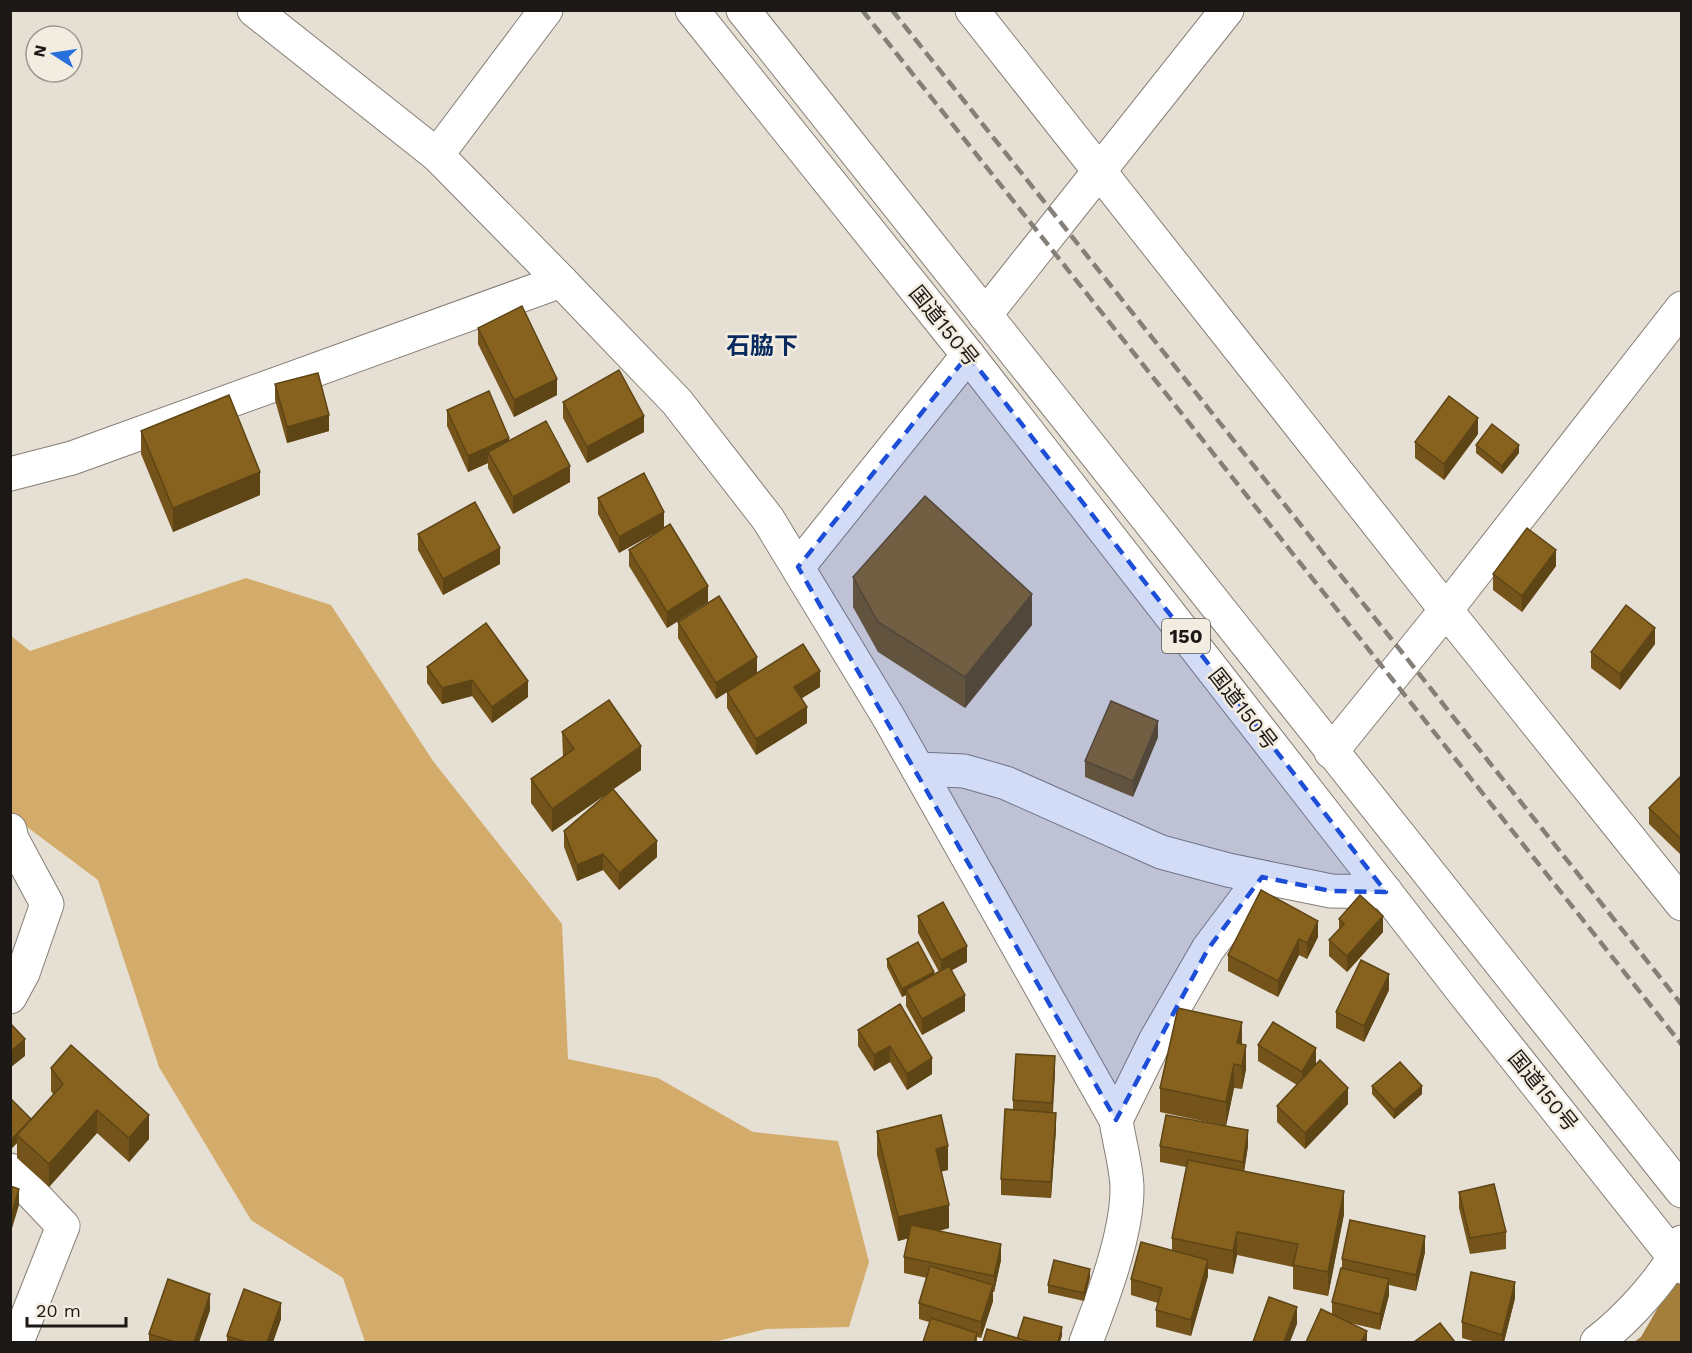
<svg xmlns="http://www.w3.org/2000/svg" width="1692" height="1353" viewBox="0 0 1692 1353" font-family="'Work Sans','Noto Sans JP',sans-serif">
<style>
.forest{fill:#d3ab6a}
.water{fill:#a47e3d}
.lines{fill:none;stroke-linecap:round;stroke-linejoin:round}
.minor-casing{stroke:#857e75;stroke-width:35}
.tertiary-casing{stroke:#857e75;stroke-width:35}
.trunk-casing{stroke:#857e75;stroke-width:35}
.minor{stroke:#fff;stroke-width:33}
.tertiary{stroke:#fff;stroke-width:33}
.trunk{stroke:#fff;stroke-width:33}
.rail{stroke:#847f78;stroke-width:4.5;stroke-dasharray:12 6;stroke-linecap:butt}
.wall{fill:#74541a}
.shaded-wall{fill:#5e4515}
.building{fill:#87621e;stroke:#5e4515;stroke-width:1.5}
.marked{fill:#1d4ed8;fill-opacity:0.2;stroke:#1d4ed8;stroke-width:4.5;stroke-dasharray:12 8;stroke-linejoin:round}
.labels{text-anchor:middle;stroke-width:5;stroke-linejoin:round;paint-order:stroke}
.shield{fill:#f3ece1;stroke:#5c5852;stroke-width:1.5}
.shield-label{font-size:20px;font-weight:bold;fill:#1b1815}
.street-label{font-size:21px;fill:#1b1815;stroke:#f3ece1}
.quarter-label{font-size:24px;font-weight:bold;fill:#082a5e;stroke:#f3ece1}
</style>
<rect width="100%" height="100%" fill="#e6dfd4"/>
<path class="forest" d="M246,578L331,605L433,761L562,924L568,1059L658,1078L753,1132L838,1141L869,1262L849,1327L766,1329L714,1342H365L343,1278L251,1220L159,1067L98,880L11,815L10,635L30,651Z"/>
<path class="water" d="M1681,1268L1682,1339L1679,1342H1634L1641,1337Z"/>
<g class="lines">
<g class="minor-casing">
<g id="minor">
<path d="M254,10L437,155L561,281L677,402L768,519L889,718L1116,1120"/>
<path d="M972,10L1446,610L1682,904"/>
<path d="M437,155L546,10"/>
<path d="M985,315L1227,10"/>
<path d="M10,474L72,458L561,281"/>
<path d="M798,567L968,355"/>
<path d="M1331,752L1446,610L1682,308"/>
<path d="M918,769L964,771L1006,783L1161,852L1228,870L1331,891L1386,892"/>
<path d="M10,830L12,839L47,904L23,973L10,997"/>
<path d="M1116,1120L1155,1041L1208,949L1262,877"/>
<path d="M10,1170L63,1226L17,1342"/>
</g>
</g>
<g class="tertiary-casing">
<g id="tertiary">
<path d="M1086,1342C1102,1300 1127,1235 1127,1189C1127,1168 1119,1142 1116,1120"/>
<path d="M1597,1342C1627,1319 1666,1277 1682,1242"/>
</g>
</g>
<g class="trunk-casing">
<g id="trunk">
<path d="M692,10L968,355L1465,994L1682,1267"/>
<path d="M743,10L1682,1191"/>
</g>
</g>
<use href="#minor" class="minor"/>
<use href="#tertiary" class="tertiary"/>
<use href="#trunk" class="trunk"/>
<g class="rail">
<path d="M862,10L1682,1045"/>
<path d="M892,10L1682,1005"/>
</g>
</g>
<g class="wall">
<path d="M478,328L557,395L514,417L478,344Z"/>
<path d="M275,384L329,431L287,443L275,400Z"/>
<path d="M563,402L644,432L587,463L563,418Z"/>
<path d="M447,410L509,441L570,482L513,514L488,468V463L468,472L447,426Z"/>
<path d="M141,431L260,495L173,532L141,454Z"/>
<path d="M1478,434L1444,480L1415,458V442Z"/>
<path d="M1476,445L1519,453L1502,474L1476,453Z"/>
<path d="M644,473L619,553L598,514V498Z"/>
<path d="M418,534L500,564L443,595L418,550Z"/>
<path d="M629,550L708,602L667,628L629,566Z"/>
<path d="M1556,566L1522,612L1493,590V574Z"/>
<path d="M853,577L1032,625L965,708L878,652L853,607Z"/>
<path d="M678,622L757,673L820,687L802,698L807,723L756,755L727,708V692L716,699L678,638Z"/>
<path d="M1655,644L1620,690L1591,668V652Z"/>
<path d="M427,667L528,697L492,723L472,696L442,704L427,683Z"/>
<path d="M562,732L641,770L613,789L657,857L619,890L603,870L577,881L564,847V831L608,793L552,832L531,803V779L563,757Z"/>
<path d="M1158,737L1133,797L1085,777V761Z"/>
<path d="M1682,775V856L1649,824V808Z"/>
<path d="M1261,890L1318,937L1307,959L1299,955L1278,997L1228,971V955Z"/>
<path d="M918,916L967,962L952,970L965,1011L922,1035L906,1006V995L902,997L887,967V959L934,974L939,972L918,933Z"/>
<path d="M1339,919L1383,932L1347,972L1329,956V940L1339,929Z"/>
<path d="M1389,990L1364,1042L1336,1028V1012Z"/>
<path d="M900,1004L932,1074L907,1090L890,1062L874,1071L858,1046V1030Z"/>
<path d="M1242,1044L1246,1069L1242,1089L1234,1088L1226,1126L1160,1112V1088Z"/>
<path d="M1258,1045L1316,1064L1314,1067L1348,1104L1305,1149L1277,1122V1106L1297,1085L1258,1061Z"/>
<path d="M51,1068L149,1139L129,1162L97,1133L49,1187L17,1158V1143L10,1150V1098L31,1119L53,1094L51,1091Z"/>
<path d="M1055,1072L1053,1112L1056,1129L1051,1198L1001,1195V1179L1013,1110V1100Z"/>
<path d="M1372,1086L1422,1094L1394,1119L1372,1094Z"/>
<path d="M877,1131L948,1170L941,1171L949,1228L939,1231L1001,1260L994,1292H993V1301L981,1338L977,1337V1342L929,1322L919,1319V1303L927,1278L904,1273V1257L908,1238L898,1241L877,1155Z"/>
<path d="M1160,1146H1248L1244,1171L1344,1214L1328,1296L1293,1289V1267L1237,1255L1233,1274L1208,1269V1276L1191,1336L1156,1327V1310L1158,1303L1131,1295V1279L1172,1250V1238L1186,1167L1160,1162Z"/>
<path d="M1459,1192L1506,1232V1249L1470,1254L1459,1208Z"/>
<path d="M1425,1252L1416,1291L1389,1285V1295L1380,1330L1350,1323L1367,1342L1332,1315V1302L1342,1268V1259Z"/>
<path d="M1090,1277L1084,1301L1048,1293V1285Z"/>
<path d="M1515,1298L1504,1342H1476L1462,1338V1322Z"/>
<path d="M210,1310L199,1342H149V1334Z"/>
<path d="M281,1319L273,1342H227V1336Z"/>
</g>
<g class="shaded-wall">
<path d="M557,379V395L514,417V400Z"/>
<path d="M329,415V431L287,443V427Z"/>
<path d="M644,416V432L587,463V447Z"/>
<path d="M1478,418V434L1444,480V464Z"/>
<path d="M509,438V454L488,452V463L468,472V456Z"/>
<path d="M1519,445V453L1502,474V466Z"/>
<path d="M570,466V482L513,514V497Z"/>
<path d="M260,472V495L173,532V508Z"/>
<path d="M664,512V528L619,553V537Z"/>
<path d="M500,548V564L443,595V579Z"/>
<path d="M1556,550V566L1522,612V596Z"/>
<path d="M708,586V602L667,628V612Z"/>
<path d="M1032,594V625L965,708V677Z"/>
<path d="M1655,628V644L1620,690V674Z"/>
<path d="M757,657V673L716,699V683Z"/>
<path d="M820,671V687L794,703V687Z"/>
<path d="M472,680V696L442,704V688Z"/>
<path d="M528,681V697L492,723V707Z"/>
<path d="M807,707V723L756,755V739Z"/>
<path d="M1158,721V737L1133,797V781Z"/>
<path d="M641,746V770L552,832V809Z"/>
<path d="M657,841V857L619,890V873Z"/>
<path d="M603,854V870L577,881V865Z"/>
<path d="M1383,916V932L1347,972V956Z"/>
<path d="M1318,921V937L1307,959V943Z"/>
<path d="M1299,939V955L1278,997V981Z"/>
<path d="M967,946V962L941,976V960Z"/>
<path d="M934,972V980L906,990V995L902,997V989Z"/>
<path d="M1389,974V990L1364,1042V1026Z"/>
<path d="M965,995V1011L922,1035V1019Z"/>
<path d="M1242,1022V1046L1237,1067V1043Z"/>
<path d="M25,1039V1056L10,1068V1052Z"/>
<path d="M1246,1045V1069L1242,1089V1066Z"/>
<path d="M890,1046V1062L874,1071V1055Z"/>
<path d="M1316,1048V1064L1302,1088V1072Z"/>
<path d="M1055,1056V1072L1052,1119V1103Z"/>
<path d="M932,1058V1074L907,1090V1074Z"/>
<path d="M1234,1064V1088L1226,1126V1102Z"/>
<path d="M1422,1086V1094L1394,1119V1110Z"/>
<path d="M1348,1088V1104L1305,1149V1133Z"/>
<path d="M97,1110V1133L49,1187V1164Z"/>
<path d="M1056,1113V1129L1051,1198V1182Z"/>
<path d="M149,1115V1139L129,1162V1138Z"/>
<path d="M1248,1130V1146L1243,1178V1162Z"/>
<path d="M17,1135V1143L10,1150V1141Z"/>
<path d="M948,1146V1170L936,1173V1149Z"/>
<path d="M19,1189V1205L10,1235V1219Z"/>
<path d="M1344,1191V1214L1328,1296V1272Z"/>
<path d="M949,1205V1228L898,1241V1217Z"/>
<path d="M1237,1232V1255L1233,1274V1251Z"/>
<path d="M1425,1236V1252L1416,1291V1275Z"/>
<path d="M1001,1244V1260L994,1292V1276Z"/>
<path d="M1208,1260V1276L1191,1336V1320Z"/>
<path d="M1090,1269V1277L1084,1301V1293Z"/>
<path d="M1389,1279V1295L1380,1330V1314Z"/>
<path d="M1515,1282V1298L1504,1342H1502V1335Z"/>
<path d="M993,1285V1301L981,1338V1322Z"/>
<path d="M210,1294V1310L199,1342H194Z"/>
<path d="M281,1303V1319L273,1342H267Z"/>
<path d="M1297,1307V1324L1290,1342H1284Z"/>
<path d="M1062,1327V1336L1060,1342H1058Z"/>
<path d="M1367,1331V1342H1361Z"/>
</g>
<g class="building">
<path d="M522,306L557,379L514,400L478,328Z"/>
<path d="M619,370L644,416L587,447L563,402Z"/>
<path d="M318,373L329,415L287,427L275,384Z"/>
<path d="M489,391L509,438L468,456L447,410Z"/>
<path d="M229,395L260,472L173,508L141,431Z"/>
<path d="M1449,396L1478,418L1444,464L1415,442Z"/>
<path d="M546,421L570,466L513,497L488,452Z"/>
<path d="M1492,424L1519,445L1502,466L1476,445Z"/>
<path d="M644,473L664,512L619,537L598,498Z"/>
<path d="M925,496L1032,594L965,677L878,622L853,577Z"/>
<path d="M475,502L500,548L443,579L418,534Z"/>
<path d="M670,524L708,586L667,612L629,550Z"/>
<path d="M1527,528L1556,550L1522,596L1493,574Z"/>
<path d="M719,596L757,657L716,683L678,622Z"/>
<path d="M1626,605L1655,628L1620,674L1591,652Z"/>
<path d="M486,623L528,681L492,707L472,680L442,688L427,667Z"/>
<path d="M803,644L820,671L794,687L807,707L756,739L727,692Z"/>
<path d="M609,700L641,746L552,809L531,779L574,749L562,732Z"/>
<path d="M1111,701L1158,721L1133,781L1085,761Z"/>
<path d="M1682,775V840L1649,808Z"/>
<path d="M613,789L657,841L619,873L603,854L577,865L564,831Z"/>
<path d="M1261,890L1318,921L1307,943L1299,939L1278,981L1228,955Z"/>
<path d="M1360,895L1383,916L1347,956L1329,940L1344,924L1339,919Z"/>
<path d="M943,902L967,946L941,960L918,916Z"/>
<path d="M918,942L934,972L902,989L887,959Z"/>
<path d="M1361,960L1389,974L1364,1026L1336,1012Z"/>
<path d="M949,966L965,995L922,1019L906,990Z"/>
<path d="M900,1004L932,1058L907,1074L890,1046L874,1055L858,1030Z"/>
<path d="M1178,1008L1242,1022L1237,1043L1246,1045L1242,1066L1234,1064L1226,1102L1160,1088Z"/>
<path d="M1273,1022L1316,1048L1302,1072L1258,1045Z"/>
<path d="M10,1023L25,1039L10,1052Z"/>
<path d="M71,1045L149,1115L129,1138L97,1110L49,1164L17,1135L63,1084L51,1068Z"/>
<path d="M1016,1054L1055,1056L1052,1103L1013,1100Z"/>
<path d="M1320,1060L1348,1088L1305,1133L1277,1106Z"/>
<path d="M1400,1062L1422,1086L1394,1110L1372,1086Z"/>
<path d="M10,1098L31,1119L10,1141Z"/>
<path d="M1005,1109L1056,1113L1051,1182L1001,1179Z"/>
<path d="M941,1115L948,1146L936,1149L949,1205L898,1217L877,1131Z"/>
<path d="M1166,1115L1248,1130L1243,1162L1160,1146Z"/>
<path d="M1188,1160L1344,1191L1328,1272L1293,1265L1298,1244L1237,1232L1233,1251L1172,1238Z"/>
<path d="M1494,1184L1506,1232L1470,1238L1459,1192Z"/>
<path d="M10,1186L19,1189L10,1219Z"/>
<path d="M1350,1220L1425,1236L1416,1275L1342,1259Z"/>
<path d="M911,1225L1001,1244L994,1276L904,1257Z"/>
<path d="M1141,1242L1208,1260L1191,1320L1156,1310L1162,1288L1131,1279Z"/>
<path d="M1054,1260L1090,1269L1084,1293L1048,1285Z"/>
<path d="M930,1266L993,1285L981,1322L919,1303Z"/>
<path d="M1341,1268L1389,1279L1380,1314L1332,1302Z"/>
<path d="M1471,1272L1515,1282L1502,1335L1462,1322Z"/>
<path d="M168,1279L210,1294L194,1342H175L149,1334Z"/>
<path d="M244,1289L281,1303L267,1342H246L227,1336Z"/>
<path d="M1269,1297L1297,1307L1284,1342H1253Z"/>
<path d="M1321,1309L1367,1331L1361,1342H1306Z"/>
<path d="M1024,1317L1062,1327L1058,1342H1030L1017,1339Z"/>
<path d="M931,1318L977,1333L974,1342H923Z"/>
<path d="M1440,1323L1455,1342H1414Z"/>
<path d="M987,1329L1030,1342H983Z"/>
</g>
<path class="marked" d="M968,355L1386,892L1331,891L1262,877L1208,949L1116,1120L798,567Z"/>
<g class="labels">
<rect class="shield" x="1162" y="619" width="48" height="34" rx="4.5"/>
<g class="shield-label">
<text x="1186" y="643">150</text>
</g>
<g class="street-label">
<text transform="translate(944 326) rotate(51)" y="7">国道150号</text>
<text transform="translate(1243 709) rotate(52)" y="7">国道150号</text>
<text transform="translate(1543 1091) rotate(51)" y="7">国道150号</text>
</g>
<g class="quarter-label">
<text x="762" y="354">石脇下</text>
</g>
</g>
<rect width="1692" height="1353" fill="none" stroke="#1b1815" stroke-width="24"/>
<g transform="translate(54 54) rotate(282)"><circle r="28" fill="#f3ece1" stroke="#9d978f" stroke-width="1.5"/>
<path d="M0-4.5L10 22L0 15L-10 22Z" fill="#2970dc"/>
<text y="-9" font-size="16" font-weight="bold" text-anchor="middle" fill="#1b1815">N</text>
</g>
<path d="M27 1317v9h99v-9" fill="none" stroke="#1b1815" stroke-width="3"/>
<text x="36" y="1317" font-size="18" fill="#1b1815" stroke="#f3ece1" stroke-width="4.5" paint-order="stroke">20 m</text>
</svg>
